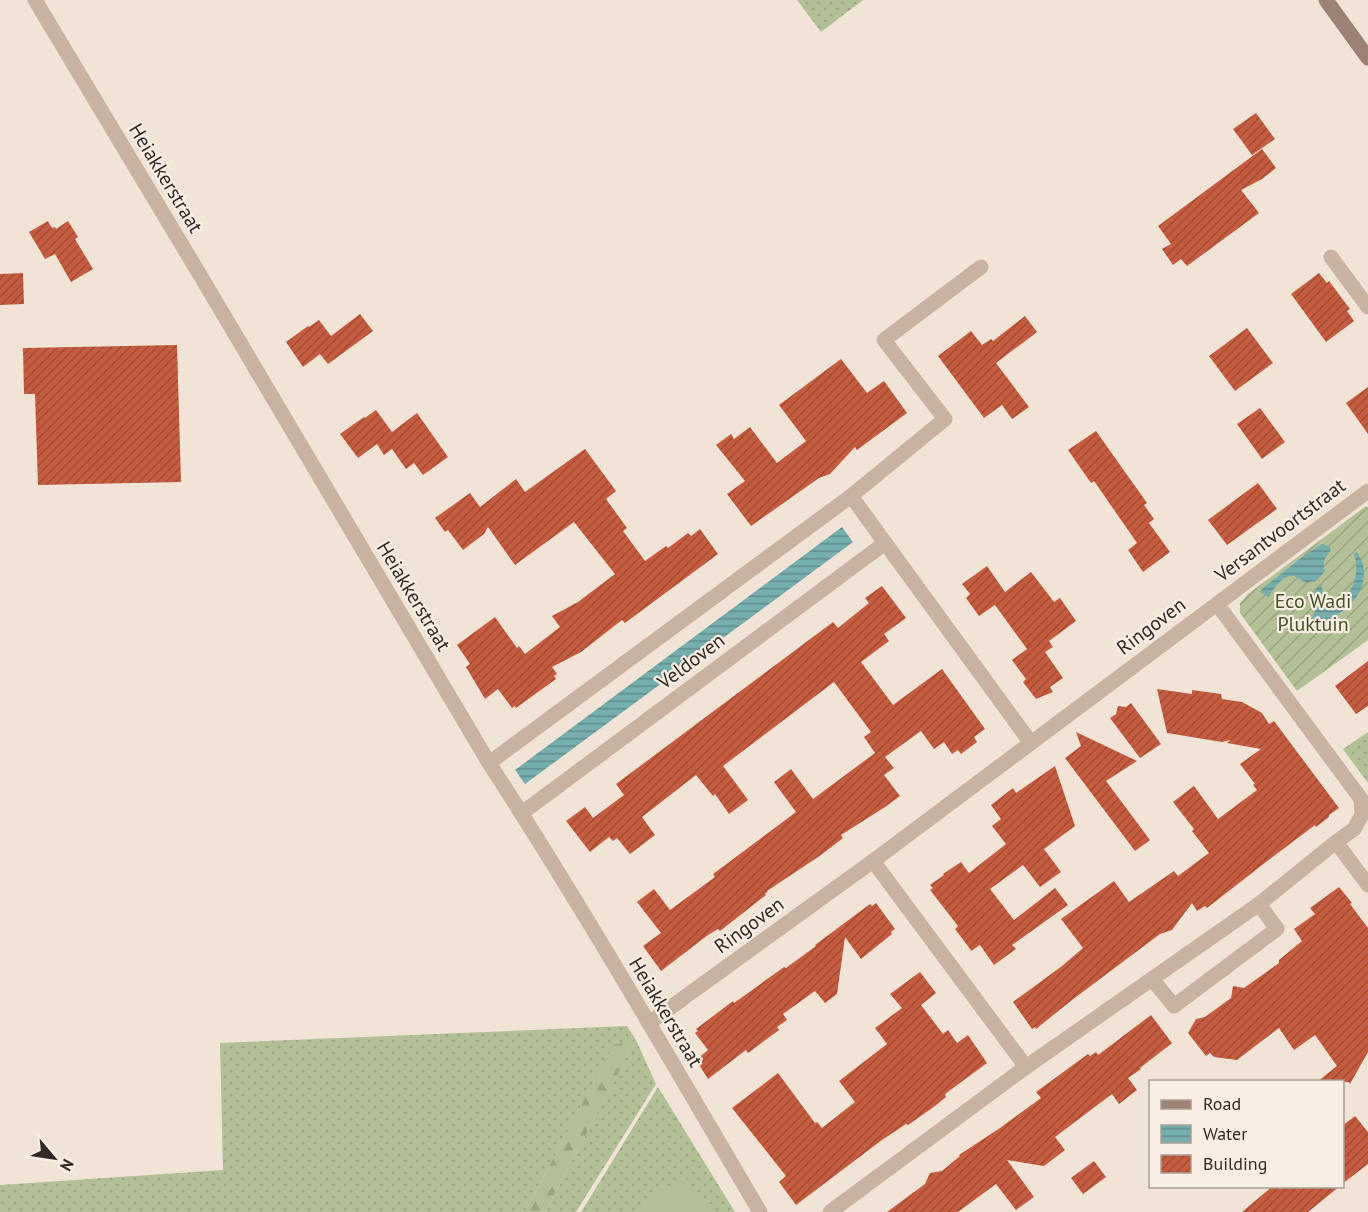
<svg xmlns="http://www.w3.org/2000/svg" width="1368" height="1212" viewBox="0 0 1368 1212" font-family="'PT Sans',sans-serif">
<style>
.grass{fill:url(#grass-dots)}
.forest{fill:url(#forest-firs)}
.park{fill:#b3bf97}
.garden{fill:url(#garden-furrows)}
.water{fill:url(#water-rules)}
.building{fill:url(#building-hatch)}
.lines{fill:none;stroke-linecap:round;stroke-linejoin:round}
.street{stroke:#c8b3a3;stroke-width:15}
.secondary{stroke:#9c8275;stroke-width:15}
.labels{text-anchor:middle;stroke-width:4.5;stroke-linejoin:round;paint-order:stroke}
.street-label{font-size:20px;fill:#332925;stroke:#f9eee3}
.park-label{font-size:20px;fill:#445129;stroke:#f9eee3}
</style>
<defs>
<pattern id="grass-dots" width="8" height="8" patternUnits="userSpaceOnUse" patternTransform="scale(1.5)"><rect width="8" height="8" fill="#b3bf97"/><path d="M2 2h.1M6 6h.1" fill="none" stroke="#9aa482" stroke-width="1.8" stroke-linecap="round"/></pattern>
<pattern id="forest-firs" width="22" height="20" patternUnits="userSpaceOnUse" patternTransform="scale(1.5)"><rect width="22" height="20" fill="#b3bf97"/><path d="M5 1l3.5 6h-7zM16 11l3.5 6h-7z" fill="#9aa482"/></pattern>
<pattern id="garden-furrows" width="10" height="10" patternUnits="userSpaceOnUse" patternTransform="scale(1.5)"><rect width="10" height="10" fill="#b3bf97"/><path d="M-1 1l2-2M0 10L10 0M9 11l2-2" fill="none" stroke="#9aa482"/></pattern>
<pattern id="water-rules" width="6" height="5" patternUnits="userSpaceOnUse" patternTransform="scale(1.5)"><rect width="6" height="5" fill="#76adad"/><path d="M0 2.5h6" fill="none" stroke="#618d8d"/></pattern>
<pattern id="building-hatch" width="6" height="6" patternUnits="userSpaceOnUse" patternTransform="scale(1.5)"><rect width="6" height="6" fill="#c65c3f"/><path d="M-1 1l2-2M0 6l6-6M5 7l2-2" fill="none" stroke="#a14c35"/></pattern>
</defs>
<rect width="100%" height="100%" fill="#f1e4d7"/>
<g class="grass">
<path d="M797,0H863L821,32Z"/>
<path d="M1368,732V783L1343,749Z"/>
<path d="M627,1026L636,1040L656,1084L576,1212H545L635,1041L613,1046L525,1212H0V1185L223,1170L220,1043Z"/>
<path d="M658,1087L735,1212H581Z"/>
</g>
<path class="forest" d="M636,1040L545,1212H525L613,1045Z"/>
<path class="park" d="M684,1175L710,1212H632Z"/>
<path class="garden" d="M1366,506L1368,508V640L1297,691L1240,613V603L1248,594Z"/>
<g class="water">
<path d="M842,527L853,542L525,784L515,770Z"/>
<path d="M1322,544C1339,548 1326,553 1324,561C1323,564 1324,568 1325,571L1316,581C1300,584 1305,580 1294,576C1284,573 1272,590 1269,597L1260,592L1263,588L1305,555Z"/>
<path d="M1357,552C1362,560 1364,566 1364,575C1363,600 1341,612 1323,625C1317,627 1315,626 1310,621C1313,616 1315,612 1316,607C1317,595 1309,594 1321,585L1324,598L1329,603C1352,603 1361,572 1354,554Z"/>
</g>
<g class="building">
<path d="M1256,113L1275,139L1252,155L1233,129Z"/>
<path d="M1262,149L1276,168L1262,179L1241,190L1259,213L1187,266L1181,259L1173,265L1162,249L1171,244L1158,226Z"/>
<path d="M48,221L52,228L55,227L56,229L68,221L78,237L75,239L93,269L71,282L55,254L45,259L29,232Z"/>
<path d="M23,273L24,304L0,305V274Z"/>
<path d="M1319,273L1327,283L1329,281L1350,309L1347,311L1354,321L1326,342L1291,294Z"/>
<path d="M360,314L373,331L328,364L320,354L303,367L286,342L308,326L309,327L319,320L331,336Z"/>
<path d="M1025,316L1037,332L996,363L1029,407L1012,419L1002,405L984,418L938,356L971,331L982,345L991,339L993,341Z"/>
<path d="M1247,328L1273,363L1235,391L1209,356Z"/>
<path d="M177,345L181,482L38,485L35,394H24L23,348Z"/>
<path d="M841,359L867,393L884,381L907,413L857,450L855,447L830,474L819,478L751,526L727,494L745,481L716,445L731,434L734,439L750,427L777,463L806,441L779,405Z"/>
<path d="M1368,387V434L1346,403Z"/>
<path d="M1260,408L1285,442L1262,459L1237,424Z"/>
<path d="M376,410L392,432L417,413L448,457L423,475L414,463L406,469L392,449L384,455L377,444L358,458L340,434L364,417L365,418Z"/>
<path d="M1096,431L1147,503L1144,505L1154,519L1149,523L1170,552L1143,572L1128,550L1137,543L1094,481L1091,483L1068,450Z"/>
<path d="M585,449L616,491L606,499L627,528L623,531L645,561L666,546L668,548L688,533L691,536L700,529L718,554L625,623L622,620L581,652L552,667L557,674L554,676L556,679L516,708L515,706L512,708L498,689L485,699L466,667L470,664L457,645L495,617L517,648L519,646L525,654L560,627L552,616L578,602L615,574L574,522L515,565L488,527L484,534L463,550L448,530L445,532L435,518L470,493L480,507L516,479L525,492Z"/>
<path d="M1258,483L1277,509L1227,545L1208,520Z"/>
<path d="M987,566L1005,592L1031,572L1054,602L1060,598L1076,621L1049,641L1053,647L1045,652L1063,678L1050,687L1053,692L1036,699L1023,682L1026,679L1012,660L1027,649L995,605L979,616L966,598L970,594L962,584Z"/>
<path d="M882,586L906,618L884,634L889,641L861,662L893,705L942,669L985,729L974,737L977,742L961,754L958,750L952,754L944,742L934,749L921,731L885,757L894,768L884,775L900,796L885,807L841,835L843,838L821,855L767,891L768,892L765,893L766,895L720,931L718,929L708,935L661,971L643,946L661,933L637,902L654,889L670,910L715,877L713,874L796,812L774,782L791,769L813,799L875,753L864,737L871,732L834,682L723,766L748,800L729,814L715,794L713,796L696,775L642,817L655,835L630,854L617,838L613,841L609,837L590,852L566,821L585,807L593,818L624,795L616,784L833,622L838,628L869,603L865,598Z"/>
<path d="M1368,661V706L1356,714L1335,686Z"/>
<path d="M1157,689L1192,694V690L1221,694L1222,699L1242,702L1262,713L1269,724L1274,721L1339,808L1329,815V817L1316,827L1315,825L1266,862L1207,908L1205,906L1197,911L1192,903L1172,930L1160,934L1072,1000L1036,1029L1035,1027L1032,1029L1013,1002L1062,966L1083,948L1061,919L1114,881L1129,902L1174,871L1178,876L1209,853L1192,831L1194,829L1173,802L1194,786L1218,819L1257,790L1253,785L1255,784L1240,764L1261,749L1227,743L1231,740L1222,742L1167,733Z"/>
<path d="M1131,703L1161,744L1140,758L1110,718L1116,714L1118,706L1126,707Z"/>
<path d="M1076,732L1137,761L1106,781L1150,840L1135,851L1065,758L1081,746Z"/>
<path d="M1055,766L1075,826L1044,849L1061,872L1040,887L1023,865L990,889L1014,920L1055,888L1068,905L1012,945L1016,949L994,965L980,945L971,951L970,949L955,929L958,926L930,890L933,888L930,885L944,875L943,874L961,862L969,873L1006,844L992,826L1001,819L991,805L1013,788L1016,793Z"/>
<path d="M1339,887L1352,903L1350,904L1368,928V1052L1350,1084L1349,1082H1317L1337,1066L1315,1035L1294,1050L1279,1028L1237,1060L1214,1057L1210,1053L1206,1056L1188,1033L1196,1019L1205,1017L1231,998L1233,986L1244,988L1279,963V960L1302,941L1294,929L1315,914L1310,908Z"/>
<path d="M876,903L895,929L891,932L892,934L861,959L845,937L837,994L825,1003L815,991L783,1014L787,1020L777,1027L779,1030L748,1053L746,1050L708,1079L696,1060L708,1050L695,1033L698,1031L696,1029L733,1001L734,1003L784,967L786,968L816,946L815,945L870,904L872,906Z"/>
<path d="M920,972L936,993L921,1005L943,1034L948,1030L957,1043L968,1035L987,1063L945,1094L946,1097L935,1106L908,1125L906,1124L882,1140L796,1205L779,1182L786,1176L732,1108L778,1073L815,1123L817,1122L822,1128L855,1102L839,1081L887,1044L875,1028L902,1008L890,994Z"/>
<path d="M1151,1015L1172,1043L1140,1068L1141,1069L1128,1078L1137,1090L1119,1104L1112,1094L1055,1137L1065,1150L1044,1166L1007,1160L1034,1197L1016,1210L996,1184L958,1212H887L925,1184L930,1173L942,1171L960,1156L959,1155L1000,1128L1041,1098L1036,1092L1088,1054L1090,1056L1096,1052L1098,1055Z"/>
<path d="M1355,1116L1368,1132V1164L1342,1184V1126Z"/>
<path d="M1094,1161L1106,1177L1083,1194L1071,1178Z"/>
<path d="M1273,1186H1340L1308,1212H1242Z"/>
</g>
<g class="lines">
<g class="street">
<path d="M35,0L203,280L489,763C584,909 671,1061 760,1212"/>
<path d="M1331,257L1368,307"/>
<path d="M981,267L884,340L945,419L851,496L1031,743"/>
<path d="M489,763L851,496"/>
<path d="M522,813L885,543"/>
<path d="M1336,842L1368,885"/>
<path d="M873,861L1026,1067"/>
<path d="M1152,979L1174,1006L1277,929L1259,904"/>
<path d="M649,1023L873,861L1368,491"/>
<path d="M830,1212L1026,1067L1259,904L1336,842L1354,829L1362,815L1361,799L1217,604"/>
</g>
<path class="secondary" d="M1326,0L1368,58"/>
</g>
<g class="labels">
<g class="street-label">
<text transform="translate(166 178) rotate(59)" y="7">Heiakkerstraat</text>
<text transform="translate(1280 530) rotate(-37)" y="7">Versantvoortstraat</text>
<text transform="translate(414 596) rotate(59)" y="7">Heiakkerstraat</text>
<text transform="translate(1151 626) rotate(-37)" y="7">Ringoven</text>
<text transform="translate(691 661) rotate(-37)" y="7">Veldoven</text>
<text transform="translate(749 925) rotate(-36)" y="7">Ringoven</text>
<text transform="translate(666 1012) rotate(59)" y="7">Heiakkerstraat</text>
</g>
<g class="park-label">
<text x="1313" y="608">Eco Wadi<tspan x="1313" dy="23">Pluktuin</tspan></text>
</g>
</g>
<rect x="1149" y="1080" width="195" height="108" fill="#f9eee3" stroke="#aa9f97" stroke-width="1.5"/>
<rect x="1161" y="1100" width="30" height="9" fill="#9c8275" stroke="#aa9f97" stroke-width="1.5"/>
<text x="1203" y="1110" font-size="18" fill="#332925">Road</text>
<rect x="1161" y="1125" width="30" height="18" fill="url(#water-rules)" stroke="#aa9f97" stroke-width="1.5"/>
<text x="1203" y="1140" font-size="18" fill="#332925">Water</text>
<rect x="1161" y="1155" width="30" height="18" fill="url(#building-hatch)" stroke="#aa9f97" stroke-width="1.5"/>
<text x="1203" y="1170" font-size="18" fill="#332925">Building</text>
<g transform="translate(54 1158) rotate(119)" stroke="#f9eee3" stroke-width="4.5" paint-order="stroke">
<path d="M0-4.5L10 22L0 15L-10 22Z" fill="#332925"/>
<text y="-9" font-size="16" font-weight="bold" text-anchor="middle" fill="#332925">N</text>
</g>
</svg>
